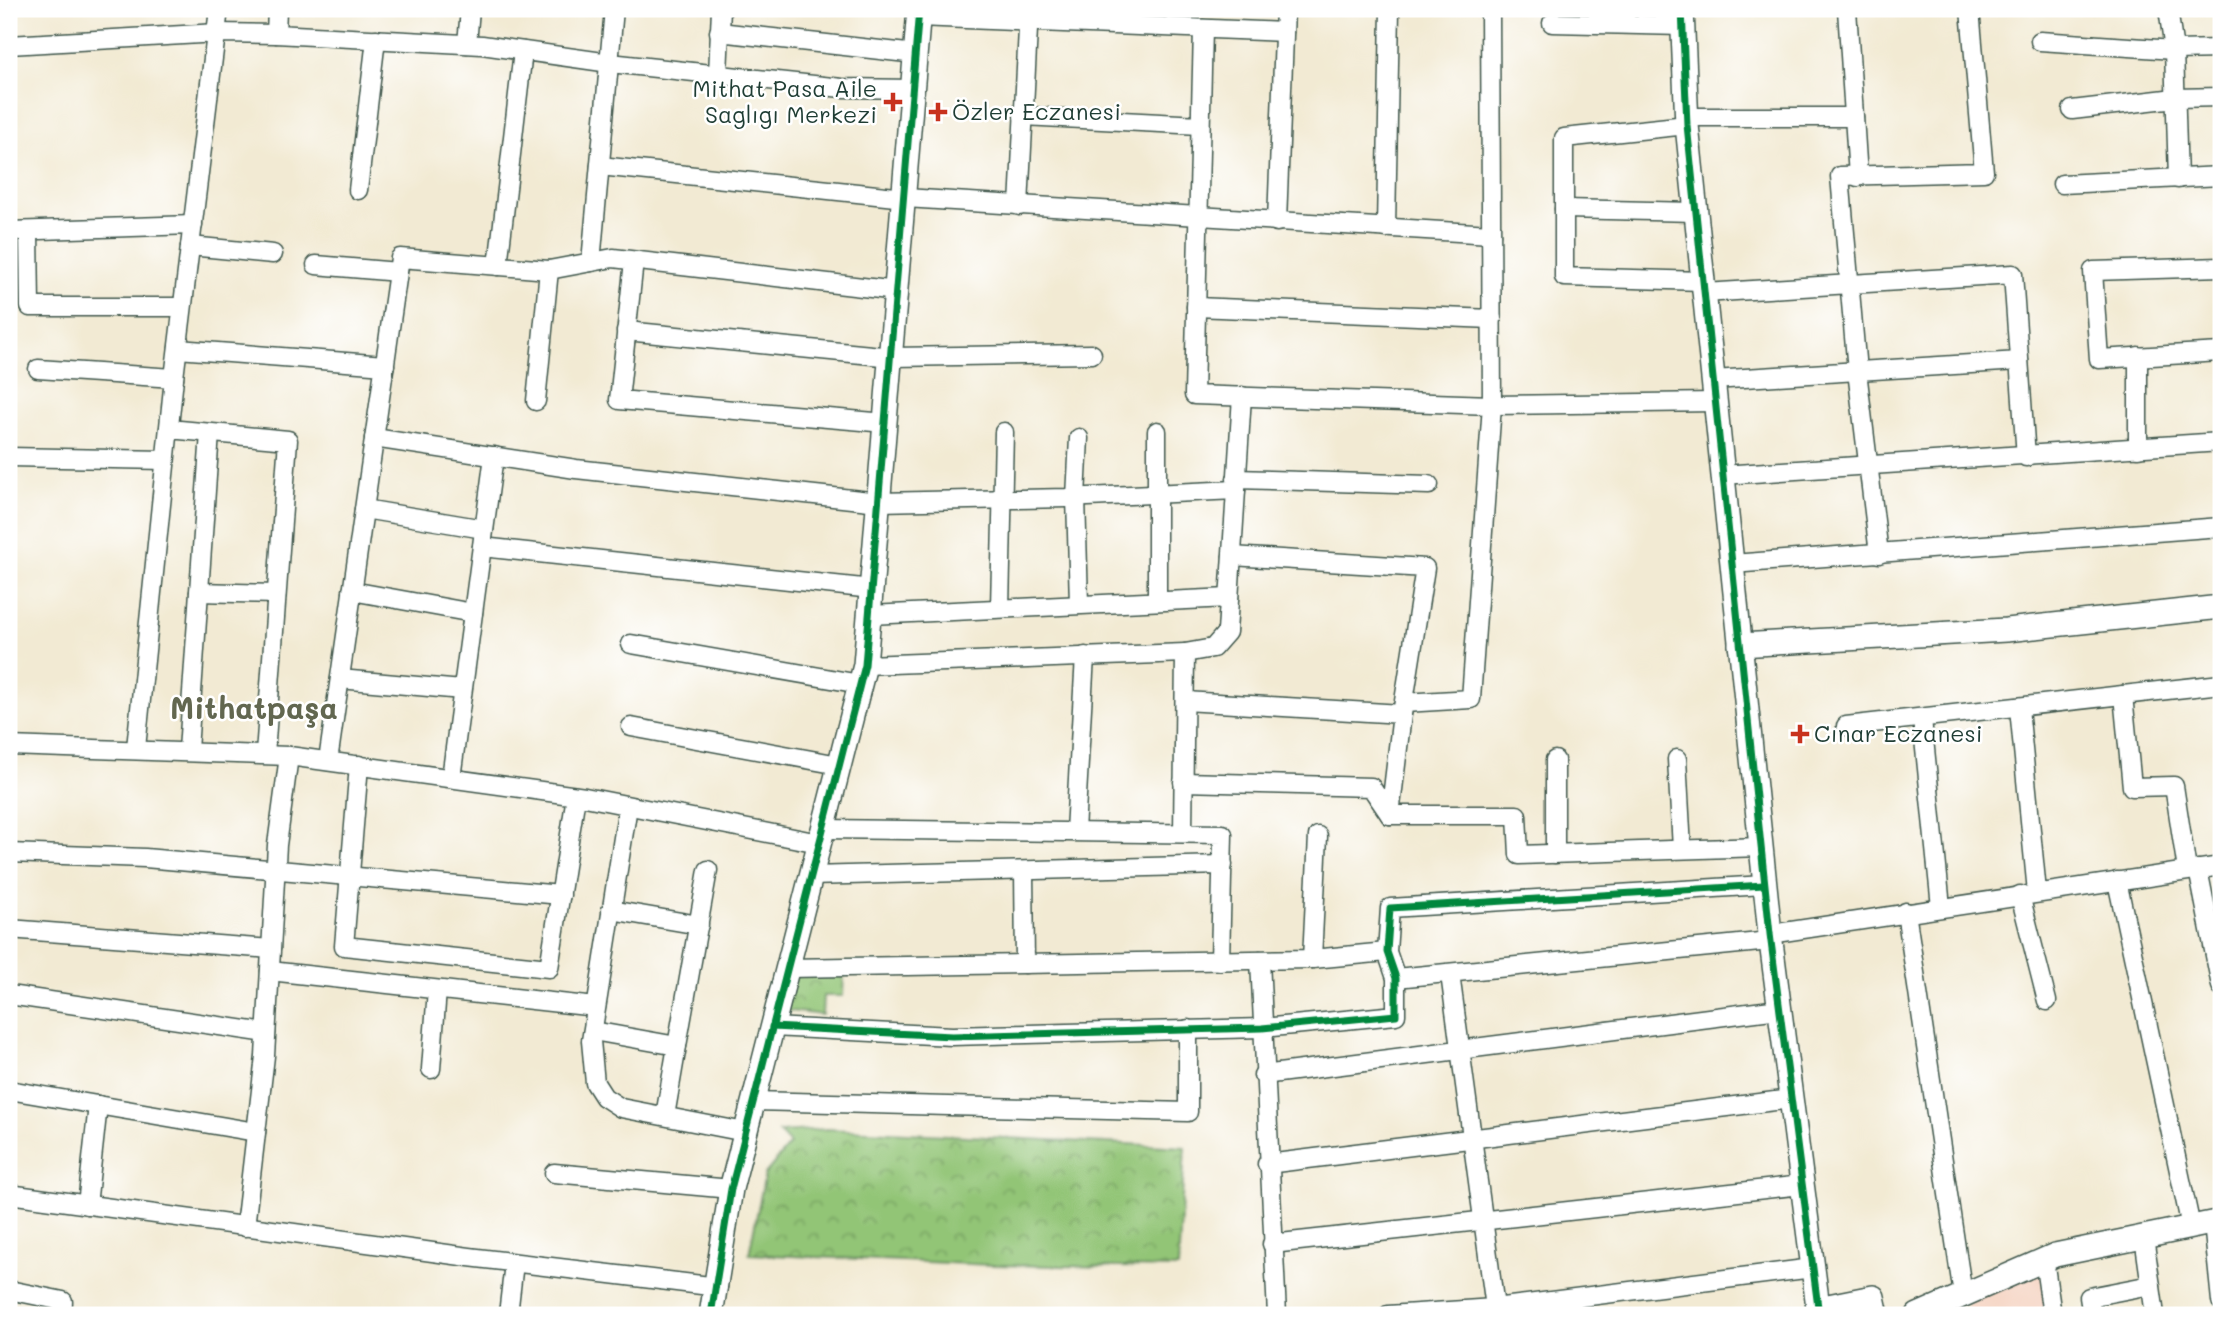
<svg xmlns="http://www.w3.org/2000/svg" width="2230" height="1324" viewBox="0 0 2230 1324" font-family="Mali,sans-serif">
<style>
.built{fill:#f5d3c1}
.park{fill:url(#park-crowns);stroke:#588155;stroke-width:2}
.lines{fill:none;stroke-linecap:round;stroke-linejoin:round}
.minor-casing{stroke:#3f574c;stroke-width:21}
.tertiary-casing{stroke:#3f574c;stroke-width:26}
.minor{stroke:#fff;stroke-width:18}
.tertiary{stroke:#fff;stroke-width:23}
.cycleway-casing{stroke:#fff;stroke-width:11}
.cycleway{stroke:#00873e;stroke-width:7}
.poi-dot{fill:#c8321e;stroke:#fff;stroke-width:2.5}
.labels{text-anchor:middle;stroke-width:5;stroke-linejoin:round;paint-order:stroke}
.poi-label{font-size:23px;fill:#1f3d34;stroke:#fff;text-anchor:start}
.district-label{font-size:30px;font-weight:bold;fill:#626750;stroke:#fff}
</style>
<defs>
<pattern id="park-crowns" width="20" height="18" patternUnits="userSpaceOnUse" patternTransform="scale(1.75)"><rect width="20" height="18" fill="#92c576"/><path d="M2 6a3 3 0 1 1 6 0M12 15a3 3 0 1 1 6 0" fill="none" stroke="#77a162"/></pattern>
</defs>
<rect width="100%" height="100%" fill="#fff"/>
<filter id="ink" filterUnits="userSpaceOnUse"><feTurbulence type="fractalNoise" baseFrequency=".0143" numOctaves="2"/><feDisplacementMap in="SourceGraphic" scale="14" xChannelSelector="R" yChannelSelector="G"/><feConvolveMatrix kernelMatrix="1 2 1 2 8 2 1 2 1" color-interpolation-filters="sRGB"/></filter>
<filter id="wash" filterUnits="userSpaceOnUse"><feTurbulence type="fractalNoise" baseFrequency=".00686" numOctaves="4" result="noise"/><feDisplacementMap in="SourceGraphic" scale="28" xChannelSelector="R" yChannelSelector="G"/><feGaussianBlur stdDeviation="1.57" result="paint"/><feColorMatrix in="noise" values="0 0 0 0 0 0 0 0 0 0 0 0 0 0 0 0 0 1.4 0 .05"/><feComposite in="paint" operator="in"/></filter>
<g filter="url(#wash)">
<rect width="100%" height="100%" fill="#f2ead3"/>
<path class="built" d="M2042,1272L2048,1315H1968L1964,1284Z"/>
<g class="park">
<path d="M844,966L843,996H823L822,1015L783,1010L794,968Z"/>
<path d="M827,1129L1185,1147L1178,1268L992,1265L749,1254L765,1174L790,1144L779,1132Z"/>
</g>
</g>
<g filter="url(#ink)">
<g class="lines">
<g class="minor-casing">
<g id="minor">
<path d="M277,9L276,34L482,45L610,63L842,88L914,89"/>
<path d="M1490,9L1492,405L1715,402"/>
<path d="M1847,9L1858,177"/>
<path d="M2168,9L2174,50L2178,179"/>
<path d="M918,17L1284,32"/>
<path d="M1552,23L1683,26"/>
<path d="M1203,29L1194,395L1492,405L1471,699L1404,703"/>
<path d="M719,32L916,54"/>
<path d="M2040,41L2174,50L2221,49"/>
<path d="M467,44L470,9"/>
<path d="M9,45L218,33L276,34"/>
<path d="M718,74L721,9"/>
<path d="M2072,110L2175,98L2221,97"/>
<path d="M1023,116L1200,125"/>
<path d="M1686,117H1854"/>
<path d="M1687,125L1564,138V277L1703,281"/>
<path d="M600,166L905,198L1491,234"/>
<path d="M2062,184L2221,176"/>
<path d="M358,190L376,39"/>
<path d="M1019,206L1029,9"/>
<path d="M1564,209L1695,212"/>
<path d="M1277,222L1285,9"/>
<path d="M1386,228L1390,9"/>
<path d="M9,231L193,225"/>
<path d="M29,232L30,307H182"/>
<path d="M190,246L273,254"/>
<path d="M634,261L619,400L886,423"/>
<path d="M591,262L614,9"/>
<path d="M316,265L398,272"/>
<path d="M498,266L523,51"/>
<path d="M2221,267L2093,271L2099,359L2221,352"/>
<path d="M1704,293L2013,274L2026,457"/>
<path d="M1196,307L1492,319"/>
<path d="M626,331L892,357L1092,354"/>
<path d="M178,349L385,365"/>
<path d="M38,369L174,378"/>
<path d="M1713,380L2019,361"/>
<path d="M536,401L549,270"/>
<path d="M169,429L288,440L265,754"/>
<path d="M1157,431V601"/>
<path d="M374,438L576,469L879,502L1067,498L1236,490"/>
<path d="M2138,448V356"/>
<path d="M9,457L165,460"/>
<path d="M1722,475L2221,442"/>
<path d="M1236,479L1429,485"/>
<path d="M364,509L484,529"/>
<path d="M482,547L872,589"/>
<path d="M1879,554L1857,371L1840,176L1984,172L1970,9"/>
<path d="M1232,556L1425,568L1402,714L1390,815"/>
<path d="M1732,564L2221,527"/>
<path d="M352,591L473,613"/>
<path d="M199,592L276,594"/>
<path d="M1079,604L1076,497L1079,438"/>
<path d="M1000,608L1004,432"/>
<path d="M870,615L1229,598"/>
<path d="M631,644L860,684"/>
<path d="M865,665L1185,653"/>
<path d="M340,679L462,690"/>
<path d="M2123,695L2132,787L2174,786L2187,870"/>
<path d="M1185,701L1402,714"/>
<path d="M2019,708L2037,892"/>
<path d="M1922,719L1941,907"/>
<path d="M1846,726L2221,684"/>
<path d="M631,727L839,765"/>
<path d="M9,746L289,756L585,797L819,843"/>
<path d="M136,748L174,378L219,9"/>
<path d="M188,750L210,433"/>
<path d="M1677,759L1682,849"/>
<path d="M328,761L400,258L549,270L613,258L897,291"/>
<path d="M359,765L344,946L549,968L576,796"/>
<path d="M451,778L494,456"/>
<path d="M1183,782L1371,787L1390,815H1517L1519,855L1761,847"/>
<path d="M628,806L591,1041L595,1083L604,1097L621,1108L745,1132"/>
<path d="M823,829L1223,834L1220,961"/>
<path d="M1075,831L1085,656"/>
<path d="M1183,833L1185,653L1213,648L1227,632L1242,396"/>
<path d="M9,853L145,858L561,895"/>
<path d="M1555,854V760"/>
<path d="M2198,869L2221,986"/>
<path d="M1024,871L1025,964"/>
<path d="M810,876L1223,865"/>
<path d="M2117,881L2191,1227"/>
<path d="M2020,895L2047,1001"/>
<path d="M611,910L699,925"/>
<path d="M1906,912L1963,1295"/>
<path d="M9,929L271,949"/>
<path d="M1770,934L2221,866"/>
<path d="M1312,959L1318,836"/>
<path d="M1260,960L1277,1315"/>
<path d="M787,968L1312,959L1387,952"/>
<path d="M270,971L596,1007"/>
<path d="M1450,974L1496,1315"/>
<path d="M1396,978L1770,941"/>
<path d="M9,995L266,1033"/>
<path d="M772,1027L952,1036L1262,1028L1396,1015V978L1387,952L1390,908L1764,885"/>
<path d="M593,1031L677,1046L708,870"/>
<path d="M431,1069L437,990"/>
<path d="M1263,1075L1779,1009"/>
<path d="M9,1090L256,1132"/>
<path d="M753,1101L1188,1112V1029"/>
<path d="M665,1116L677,1046"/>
<path d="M1267,1164L1791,1099"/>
<path d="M554,1173L731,1189"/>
<path d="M9,1194L469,1257L718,1287"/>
<path d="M87,1205L98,1105"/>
<path d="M2213,1223L2221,1301"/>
<path d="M245,1227L265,1056L277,845L289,756"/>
<path d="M2144,1237L2155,1315"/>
<path d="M1272,1244L1802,1185"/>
<path d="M2044,1259L2052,1315"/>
<path d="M9,1290L63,1301L62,1315"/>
<path d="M513,1315L509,1306L514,1263"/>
<path d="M1388,1315L1494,1308L1813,1268"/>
<path d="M2092,1315L2089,1297L2151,1285"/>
</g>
</g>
<g class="tertiary-casing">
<g id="tertiary">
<path d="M1682,9L1687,125L1770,934L1819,1315"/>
<path d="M1740,645L2006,630L2221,607"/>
<path d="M1818,1308L1873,1297L1877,1315"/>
<path d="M711,1315L731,1189L865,665L919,9"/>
<path d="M1918,1315L2055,1255L2221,1221"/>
</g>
</g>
<use href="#minor" class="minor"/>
<use href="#tertiary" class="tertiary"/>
<g class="cycleway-casing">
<g id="cycleway">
<path d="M1682,9L1687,125L1770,934L1819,1315"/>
<path d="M772,1027L952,1036L1262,1028L1396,1015V978L1387,952L1390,908L1764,885"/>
<path d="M711,1315L731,1189L865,665L919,9"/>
</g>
</g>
<use href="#cycleway" class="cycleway"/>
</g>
</g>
<g class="poi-dot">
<path d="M889.5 91.5h7v7h7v7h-7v7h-7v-7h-7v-7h7z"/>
<path d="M934.5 101.5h7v7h7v7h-7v7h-7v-7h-7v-7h7z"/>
<path d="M1796.5 723.5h7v7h7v7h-7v7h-7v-7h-7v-7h7z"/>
</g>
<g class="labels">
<g class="poi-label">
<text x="877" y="97" text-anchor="end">Mithat Pasa Aile<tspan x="877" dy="26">Saglıgı Merkezi</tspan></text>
<text x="952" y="120">Özler Eczanesi</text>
<text x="1814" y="742">Cınar Eczanesi</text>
</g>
<g class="district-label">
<text x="254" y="719">Mithatpaşa</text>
</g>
</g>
<rect width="2230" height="1324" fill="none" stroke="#fff" stroke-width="35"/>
</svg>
